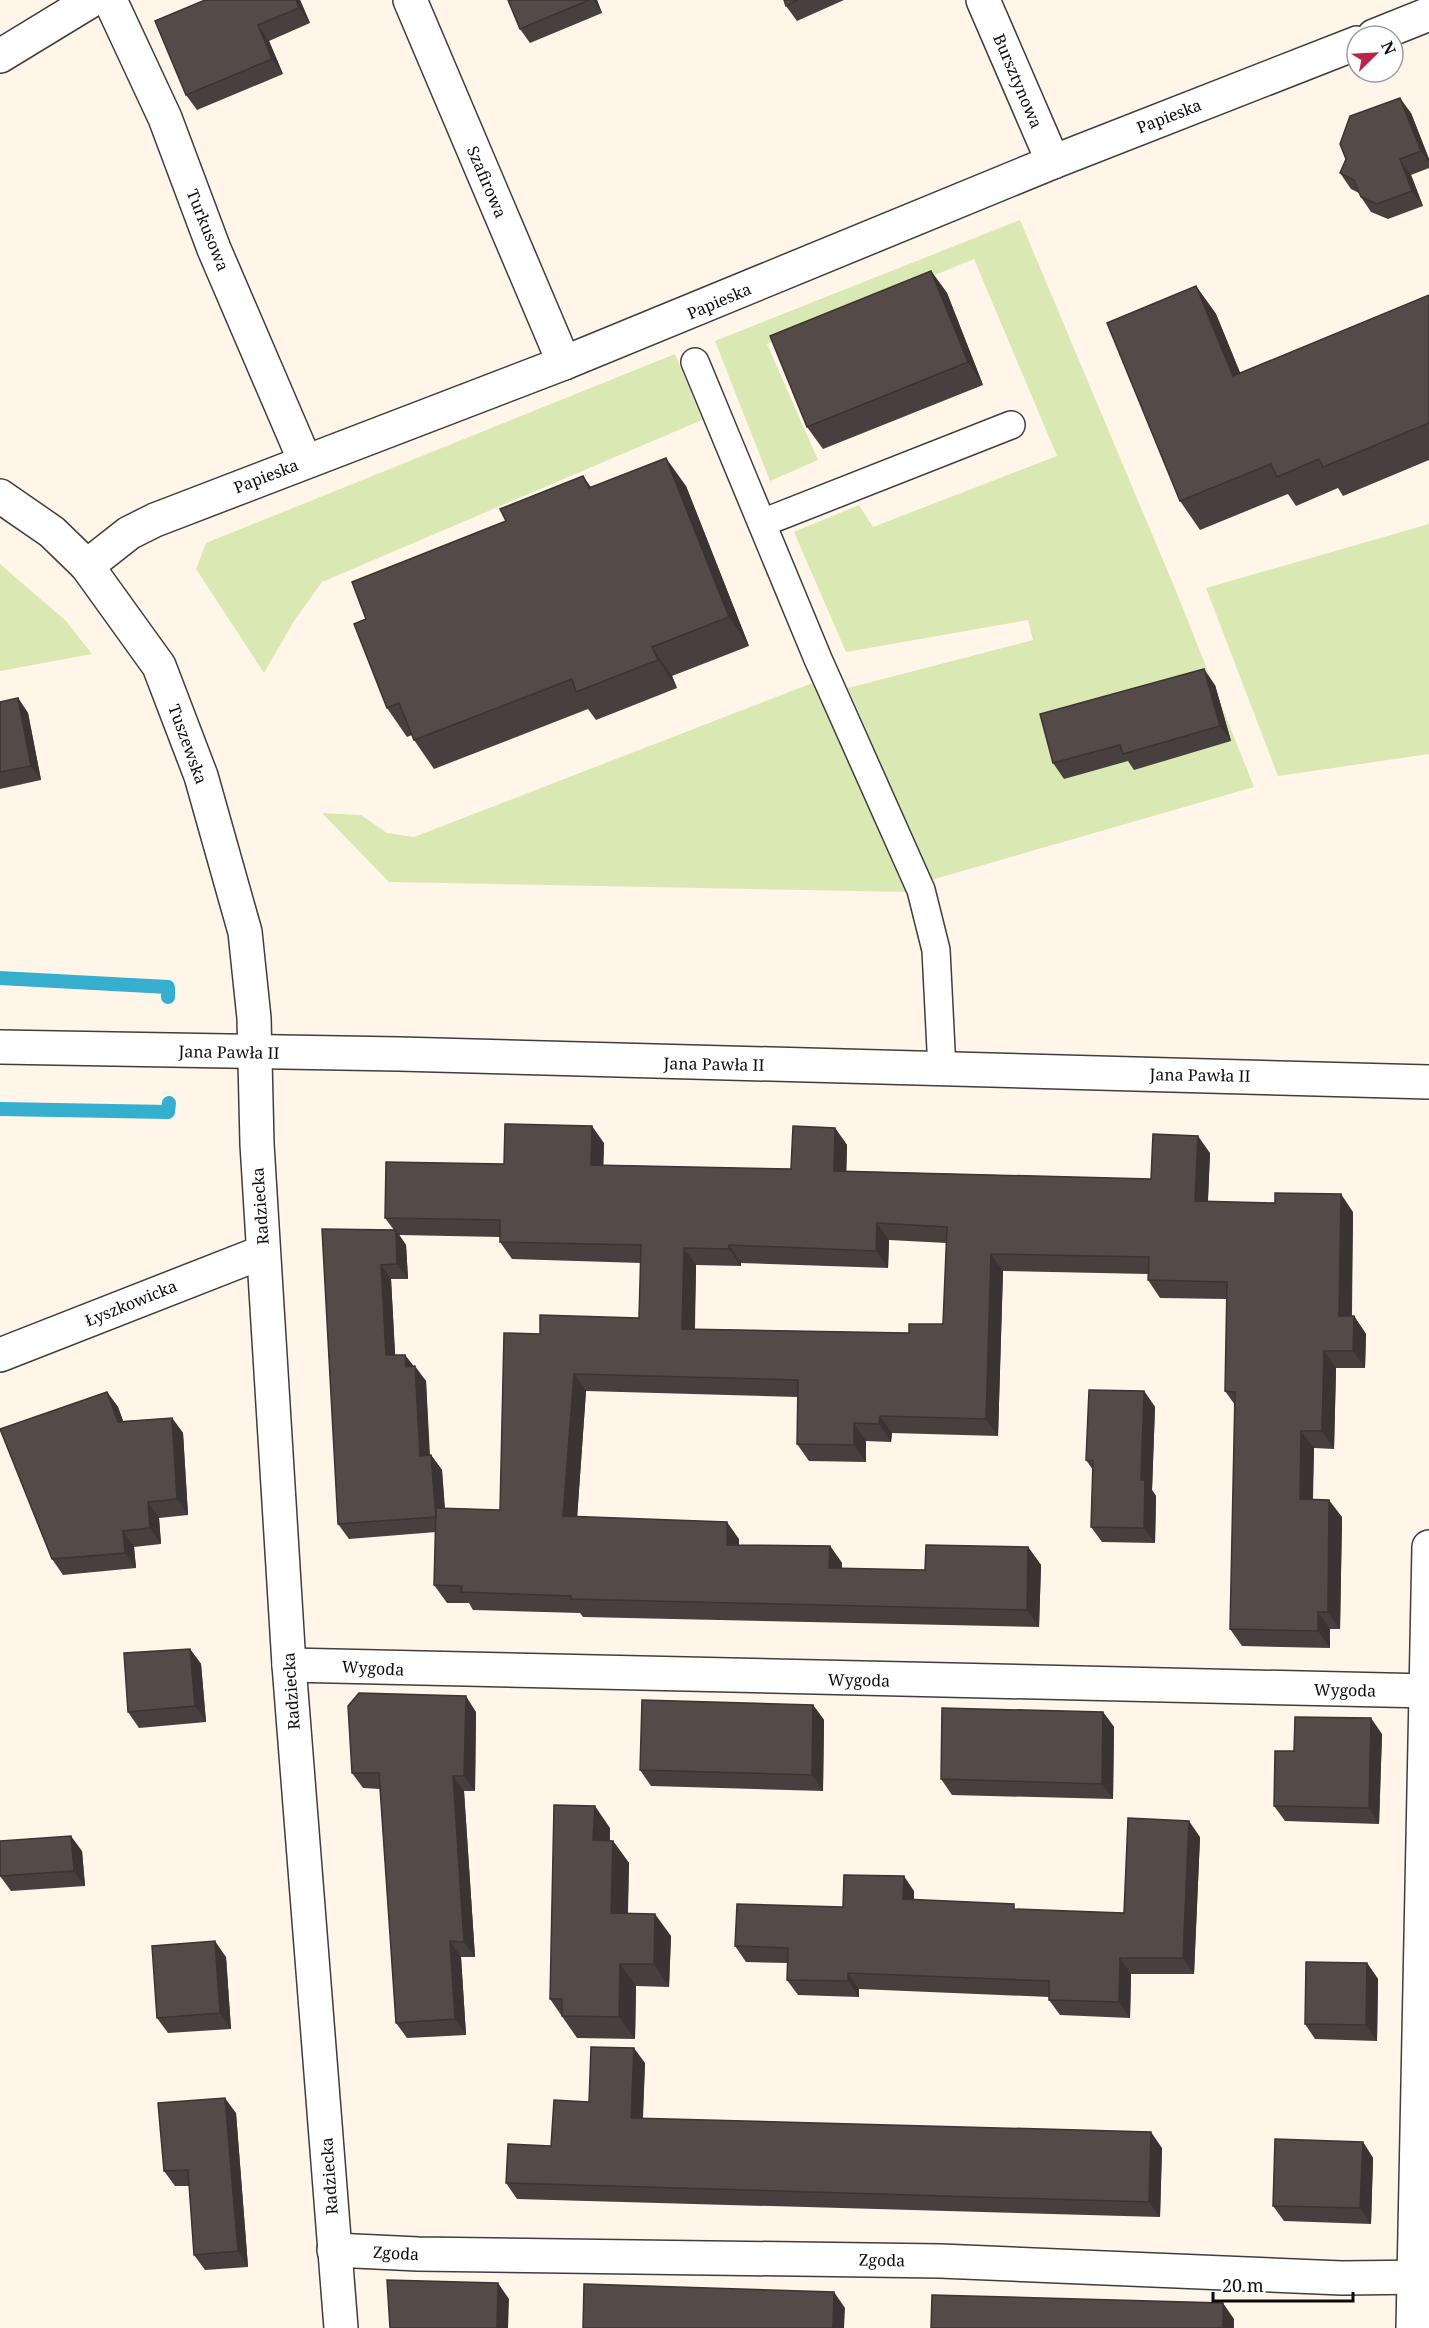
<svg xmlns="http://www.w3.org/2000/svg" width="1429" height="2328" viewBox="0 0 1429 2328" font-family="'Noto Serif',serif">
<style>
.green{fill:#dae8b4}
.lines{fill:none;stroke-linecap:round;stroke-linejoin:round}
.stream{stroke:#35afcd;stroke-width:14}
.service-casing{stroke:#3e3e3e;stroke-width:30}
.minor-casing{stroke:#3e3e3e;stroke-width:36}
.tertiary-casing{stroke:#3e3e3e;stroke-width:36}
.service{stroke:#fff;stroke-width:27}
.minor{stroke:#fff;stroke-width:33}
.tertiary{stroke:#fff;stroke-width:33}
.wall{fill:#48403e;fill-rule:evenodd}
.shaded-wall{fill:#3b3432}
.building{fill:#544a48;stroke:#3b3432;stroke-width:1.5;fill-rule:evenodd}
.labels{text-anchor:middle;stroke-width:6;stroke-linejoin:round;paint-order:stroke}
.street-label{font-size:16px;fill:#0b0b0b;stroke:#fff}
</style>
<rect width="100%" height="100%" fill="#fff6e9"/>
<g class="green">
<path d="M1020,220L1176,591L1254,787L931,880L848,688L1033,640L1028,620L846,652L794,532L859,505L873,527L1057,456L974,259L767,344L818,460L770,481L715,341Z"/>
<path d="M675,354L702,420L322,582L294,621L264,673L196,569L206,543Z"/>
<path d="M1429,524V754L1278,776L1206,588Z"/>
<path d="M0,564L66,621L92,654L0,671Z"/>
<path d="M815,682L908,892L389,882L322,813L361,815L387,833L414,837Z"/>
</g>
<g class="lines">
<g class="stream">
<path d="M0,978L168,987V997"/>
<path d="M0,1109L168,1112L169,1103"/>
</g>
<g class="service-casing">
<g id="service">
<path d="M695,362L818,659L921,890L936,950L942,1070"/>
<path d="M762,523L1011,425"/>
</g>
</g>
<g class="minor-casing">
<g id="minor">
<path d="M110,0L165,118L214,249L305,461"/>
<path d="M410,0L564,363"/>
<path d="M983,0L1053,162"/>
<path d="M1374,36L1429,14"/>
<path d="M0,56L92,0"/>
<path d="M0,496L52,532L87,566L159,666L201,776L245,932L254,1018L257,1144L289,1665L341,2328"/>
<path d="M87,566L129,533L155,520L564,363L1053,162L1357,43"/>
<path d="M0,1355L263,1252"/>
<path d="M289,1665L1429,1691"/>
<path d="M334,2250L418,2254L940,2261L1342,2278L1429,2277"/>
<path d="M1413,2328L1429,1547"/>
</g>
</g>
<g class="tertiary-casing">
<path id="tertiary" d="M0,1047L399,1054L1429,1082"/>
</g>
<use href="#service" class="service"/>
<use href="#minor" class="minor"/>
<use href="#tertiary" class="tertiary"/>
</g>
<g class="wall">
<path d="M205,0H300L310,23L269,41L283,74L197,110L186,95Z"/>
<path d="M508,0H597L602,13L530,43L520,29Z"/>
<path d="M784,0H844L797,21L786,6Z"/>
<path d="M1411,113L1429,159V168L1411,175L1423,206L1388,219L1371,212L1361,197L1359,193L1351,189L1340,173Z"/>
<path d="M931,271L947,293L983,385L823,449L807,427Z"/>
<path d="M1196,286L1216,314L1240,373L1429,295V460L1343,496L1338,488L1296,506L1288,494L1200,530L1180,501Z"/>
<path d="M583,476L591,487L686,486L749,646L672,676L677,688L596,720L588,709L434,769L414,740L412,735L407,737L387,708L366,619L506,521Z"/>
<path d="M1215,685L1231,741L1134,770L1128,761L1064,779L1053,763Z"/>
<path d="M18,698L28,713L41,780L0,789V702Z"/>
<path d="M835,1128L847,1145L846,1171L1151,1179L1210,1153L1208,1201L1353,1212L1352,1316H1354L1366,1334L1365,1368H1336L1334,1449L1314,1448L1313,1499L1342,1517L1340,1629H1330V1648L1242,1646L1230,1629L1235,1405L1225,1391L1227,1299L1160,1298L1148,1280V1274L1003,1271L998,1436L892,1433L891,1442L866,1441V1462L809,1461L797,1444L798,1397L586,1391L577,1517L739,1539V1545L830,1546L842,1563V1569L925,1570L1028,1547L1041,1565L1039,1627L583,1617L580,1613L473,1610L469,1603H447L434,1585L436,1532L349,1539L338,1524L322,1229L394,1230L385,1218L504,1164L604,1143L603,1165L791,1169ZM399,1235L500,1237V1242L512,1259L641,1263L639,1318L540,1334L500,1510L445,1508L442,1470L431,1455H430L426,1381L413,1366L405,1355H395L391,1279H408L406,1245ZM889,1240L947,1243L943,1324L909,1333L695,1329L696,1265L741,1266V1263L888,1268Z"/>
<path d="M1144,1391L1155,1407L1152,1490L1156,1496L1155,1543L1102,1542L1091,1527L1093,1470L1086,1460Z"/>
<path d="M107,1392L118,1407L123,1421L172,1418L183,1433L188,1515L159,1518L161,1544L134,1547L136,1568L63,1575L52,1559Z"/>
<path d="M190,1649L201,1664L206,1722L139,1728L128,1712Z"/>
<path d="M813,1705L824,1720L823,1791L651,1786L640,1770Z"/>
<path d="M476,1712L475,1791H464L475,1957H461L466,2035L407,2038L396,2023L380,1789L363,1788L352,1773Z"/>
<path d="M1103,1712L1114,1727L1113,1799L952,1795L941,1779Z"/>
<path d="M1382,1734L1379,1824L1285,1821L1274,1806L1294,1751Z"/>
<path d="M610,1828V1841H613L629,1863L628,1913L671,1936L669,1987L636,1986L635,2039L577,2038L550,1999Z"/>
<path d="M1200,1837L1194,1974H1131L1130,2018L1060,2015L1049,2000V1997L859,1989V1997L798,1995L787,1980L788,1963L746,1962L735,1946L843,1907L914,1891V1900L1018,1910L1124,1913Z"/>
<path d="M82,1851L85,1886L11,1891L0,1876Z"/>
<path d="M226,1957L231,2029L168,2033L157,2018Z"/>
<path d="M1367,1963L1378,1979L1377,2041L1315,2039L1305,2024Z"/>
<path d="M645,2063L643,2118L1162,2148L1160,2217L517,2199L506,2183L551,2146L589,2102Z"/>
<path d="M236,2113L248,2267L205,2270L194,2255L189,2186H175L164,2171Z"/>
<path d="M1363,2142L1373,2158L1371,2224L1284,2221L1273,2206Z"/>
</g>
<g class="shaded-wall">
<path d="M296,0H300L310,23L299,8Z"/>
<path d="M593,0H597L602,13Z"/>
<path d="M258,25L269,41L283,74L272,59Z"/>
<path d="M1400,98L1411,113L1429,159V163L1421,151Z"/>
<path d="M1400,159L1411,175L1423,206L1412,191Z"/>
<path d="M931,271L947,293L983,385L968,362Z"/>
<path d="M1196,286L1216,314L1253,404L1233,376Z"/>
<path d="M666,458L686,486L749,646L729,617Z"/>
<path d="M652,647L672,676L677,688L658,660Z"/>
<path d="M1204,669L1215,685L1231,741L1220,726Z"/>
<path d="M18,698L28,713L41,780L31,766Z"/>
<path d="M592,1126L604,1143L603,1182L591,1165Z"/>
<path d="M835,1128L847,1145L846,1188L834,1171Z"/>
<path d="M1198,1136L1210,1153L1207,1218L1195,1201Z"/>
<path d="M1341,1194L1353,1212L1351,1333L1339,1316Z"/>
<path d="M877,1223L889,1240L888,1268L876,1251Z"/>
<path d="M396,1230L406,1245L408,1279L397,1264Z"/>
<path d="M729,1245L741,1263V1266L729,1249Z"/>
<path d="M684,1248L696,1265L694,1347L682,1329Z"/>
<path d="M991,1254L1003,1271L998,1436L986,1419Z"/>
<path d="M381,1265L391,1279L396,1370L386,1355Z"/>
<path d="M1354,1316L1366,1334L1365,1368L1353,1351Z"/>
<path d="M1324,1351L1336,1368L1334,1449L1322,1431Z"/>
<path d="M405,1355L416,1369L415,1366L426,1381L430,1471L420,1456L406,1367Z"/>
<path d="M574,1374L586,1391L576,1534L563,1516Z"/>
<path d="M1144,1391L1155,1407L1152,1490L1156,1496L1155,1543L1144,1528L1141,1480Z"/>
<path d="M107,1392L118,1407L129,1437L118,1422Z"/>
<path d="M880,1416L892,1433L891,1442L879,1424Z"/>
<path d="M172,1418L183,1433L188,1515L177,1499Z"/>
<path d="M854,1423L866,1441V1462L854,1445Z"/>
<path d="M1301,1431L1314,1448L1312,1516L1300,1499Z"/>
<path d="M431,1455L442,1470L446,1532L436,1517Z"/>
<path d="M1329,1500L1342,1517L1340,1629L1328,1612Z"/>
<path d="M148,1502L159,1518L161,1544L150,1528Z"/>
<path d="M727,1522L739,1539V1562L727,1545Z"/>
<path d="M123,1531L134,1547L136,1568L125,1553Z"/>
<path d="M830,1546L842,1563L841,1586L829,1568Z"/>
<path d="M1028,1547L1041,1565L1039,1627L1027,1610Z"/>
<path d="M1318,1612L1330,1629V1648L1318,1631Z"/>
<path d="M190,1649L201,1664L206,1722L195,1706Z"/>
<path d="M466,1696L476,1712L475,1791L464,1776Z"/>
<path d="M813,1705L824,1720L823,1791L812,1775Z"/>
<path d="M1103,1712L1114,1727L1113,1799L1102,1784Z"/>
<path d="M1371,1718L1382,1734L1379,1824L1369,1808Z"/>
<path d="M453,1776L464,1791L475,1957L464,1942Z"/>
<path d="M595,1806L610,1828L609,1863L593,1840Z"/>
<path d="M1189,1821L1200,1837L1194,1974L1183,1958Z"/>
<path d="M71,1836L82,1851L85,1886L74,1871Z"/>
<path d="M613,1841L629,1863L627,1935L611,1913Z"/>
<path d="M904,1876L914,1891V1915L903,1899Z"/>
<path d="M655,1914L671,1936L669,1987L654,1964Z"/>
<path d="M215,1941L226,1957L231,2029L220,2013Z"/>
<path d="M450,1941L461,1957L466,2035L455,2019Z"/>
<path d="M1120,1958L1131,1974L1130,2018L1119,2002Z"/>
<path d="M1367,1963L1378,1979L1377,2041L1366,2025Z"/>
<path d="M620,1964L636,1986L635,2039L619,2017Z"/>
<path d="M848,1973L859,1989V1997L848,1981Z"/>
<path d="M634,2048L645,2063L642,2133L631,2118Z"/>
<path d="M225,2098L236,2113L248,2267L238,2251Z"/>
<path d="M1151,2132L1162,2148L1160,2217L1149,2202Z"/>
<path d="M1363,2142L1373,2158L1371,2224L1360,2208Z"/>
<path d="M498,2283L509,2299L508,2328H497Z"/>
<path d="M834,2292L845,2308L844,2328H833Z"/>
<path d="M1223,2303L1234,2319V2328H1223Z"/>
</g>
<g class="building">
<path d="M205,0H296L299,8L258,25L272,59L186,95L155,21Z"/>
<path d="M508,0H589L520,29Z"/>
<path d="M784,0H798L786,6Z"/>
<path d="M1400,98L1421,151L1400,159L1412,191L1377,204L1361,197L1354,180L1340,173L1346,159L1340,144L1350,116Z"/>
<path d="M931,271L968,362L807,427L770,336Z"/>
<path d="M1196,286L1233,376L1429,295V423L1323,467L1319,459L1277,477L1271,464L1180,501L1107,323Z"/>
<path d="M666,458L729,617L652,647L658,660L576,692L572,679L414,740L399,703L387,708L354,624L366,619L352,582L506,521L500,509L583,476L589,488Z"/>
<path d="M1204,669L1220,726L1123,754L1120,745L1053,763L1040,714Z"/>
<path d="M18,698L31,766L0,772V702Z"/>
<path d="M505,1124L592,1126L591,1165L791,1169L793,1126L835,1128L834,1171L1151,1179L1153,1134L1198,1136L1195,1201L1275,1203V1193L1341,1194L1339,1316H1354L1353,1351H1324L1322,1431H1301L1300,1499L1329,1500L1328,1612H1318V1631L1230,1629L1235,1392L1225,1391L1227,1282L1148,1280L1149,1257L991,1254L986,1419L880,1416L879,1424L854,1423V1445L797,1444L798,1380L574,1374L563,1516L727,1522V1545L830,1546L829,1568L925,1570L926,1545L1028,1547L1027,1610L571,1599V1596L461,1592L462,1586L434,1585L436,1508L500,1510L504,1333L540,1334V1315L639,1318L641,1245L500,1242V1220L385,1218L386,1162L504,1164ZM877,1223L947,1227L943,1324H909V1333L682,1329L684,1248L729,1249V1245L876,1251Z"/>
<path d="M322,1229L396,1230L397,1264L381,1265L386,1355H405L406,1367L415,1366L420,1456L431,1455L436,1517L338,1524Z"/>
<path d="M1089,1390L1144,1391L1141,1480H1145L1144,1528L1091,1527L1093,1461L1086,1460Z"/>
<path d="M107,1392L118,1422L172,1418L177,1499L148,1502L150,1528L123,1531L125,1553L52,1559L0,1429Z"/>
<path d="M190,1649L195,1706L128,1712L124,1653Z"/>
<path d="M359,1693L466,1696L464,1776H453L464,1942L450,1941L455,2019L396,2023L379,1773H352L348,1706Z"/>
<path d="M642,1700L813,1705L812,1775L640,1770Z"/>
<path d="M942,1708L1103,1712L1102,1784L941,1779Z"/>
<path d="M1295,1717L1371,1718L1369,1808L1274,1806L1275,1751H1294Z"/>
<path d="M554,1805L595,1806L593,1840L613,1841L611,1913L655,1914L654,1964H620L619,2017L562,2016V1999H550Z"/>
<path d="M1128,1818L1189,1821L1183,1958H1120L1119,2002L1049,2000V1981L848,1973V1981L787,1980L788,1948L735,1946L737,1904L843,1907L844,1875L904,1876L903,1899L1014,1904V1909L1124,1913Z"/>
<path d="M71,1836L74,1871L0,1876V1841Z"/>
<path d="M215,1941L220,2013L157,2018L152,1946Z"/>
<path d="M1306,1962L1367,1963L1366,2025L1305,2024Z"/>
<path d="M591,2047L634,2048L631,2118L1151,2132L1149,2202L506,2183L508,2144L551,2146L554,2100L589,2102Z"/>
<path d="M225,2098L238,2251L194,2255L188,2170L164,2171L158,2103Z"/>
<path d="M1275,2139L1363,2142L1360,2208L1273,2206Z"/>
<path d="M387,2280L498,2283L497,2328H390Z"/>
<path d="M584,2284L834,2292L833,2328H583Z"/>
<path d="M932,2295L1223,2303V2328H931Z"/>
</g>
<g class="labels">
<g class="street-label">
<text transform="translate(1018 81) rotate(67)" y="6">Bursztynowa</text>
<text transform="translate(1169 116) rotate(-21)" y="6">Papieska</text>
<text transform="translate(487 182) rotate(67)" y="6">Szafirowa</text>
<text transform="translate(208 230) rotate(68)" y="6">Turkusowa</text>
<text transform="translate(719 301) rotate(-23)" y="6">Papieska</text>
<text transform="translate(266 476) rotate(-21)" y="6">Papieska</text>
<text transform="translate(188 744) rotate(70)" y="6">Tuszewska</text>
<text transform="translate(229 1052) rotate(1)" y="6">Jana Pawła II</text>
<text transform="translate(714 1064) rotate(1)" y="6">Jana Pawła II</text>
<text transform="translate(1200 1075) rotate(1)" y="6">Jana Pawła II</text>
<text transform="translate(260 1206) rotate(-94)" y="6">Radziecka</text>
<text transform="translate(131 1303) rotate(-22)" y="6">Łyszkowicka</text>
<text transform="translate(373 1668) rotate(3)" y="6">Wygoda</text>
<text transform="translate(859 1680) rotate(1)" y="6">Wygoda</text>
<text transform="translate(1345 1690) rotate(1)" y="6">Wygoda</text>
<text transform="translate(291 1691) rotate(-94)" y="6">Radziecka</text>
<text transform="translate(329 2176) rotate(-94)" y="6">Radziecka</text>
<text transform="translate(396 2253) rotate(3)" y="6">Zgoda</text>
<text transform="translate(882 2260) rotate(1)" y="6">Zgoda</text>
</g>
</g>
<g transform="translate(1375 54) rotate(66)"><circle r="28" fill="#ffffff" stroke="#9d9d9d" stroke-width="1.5"/>
<path d="M0-4.5L10 22L0 15L-10 22Z" fill="#bb2449"/>
<text y="-9" font-size="16" font-weight="bold" text-anchor="middle" fill="#0b0b0b">N</text>
</g>
<path d="M1213 2292v9h140v-9" fill="none" stroke="#0b0b0b" stroke-width="3"/>
<text x="1222" y="2292" font-size="18" fill="#0b0b0b" stroke="#ffffff" stroke-width="4.5" paint-order="stroke">20 m</text>
</svg>
